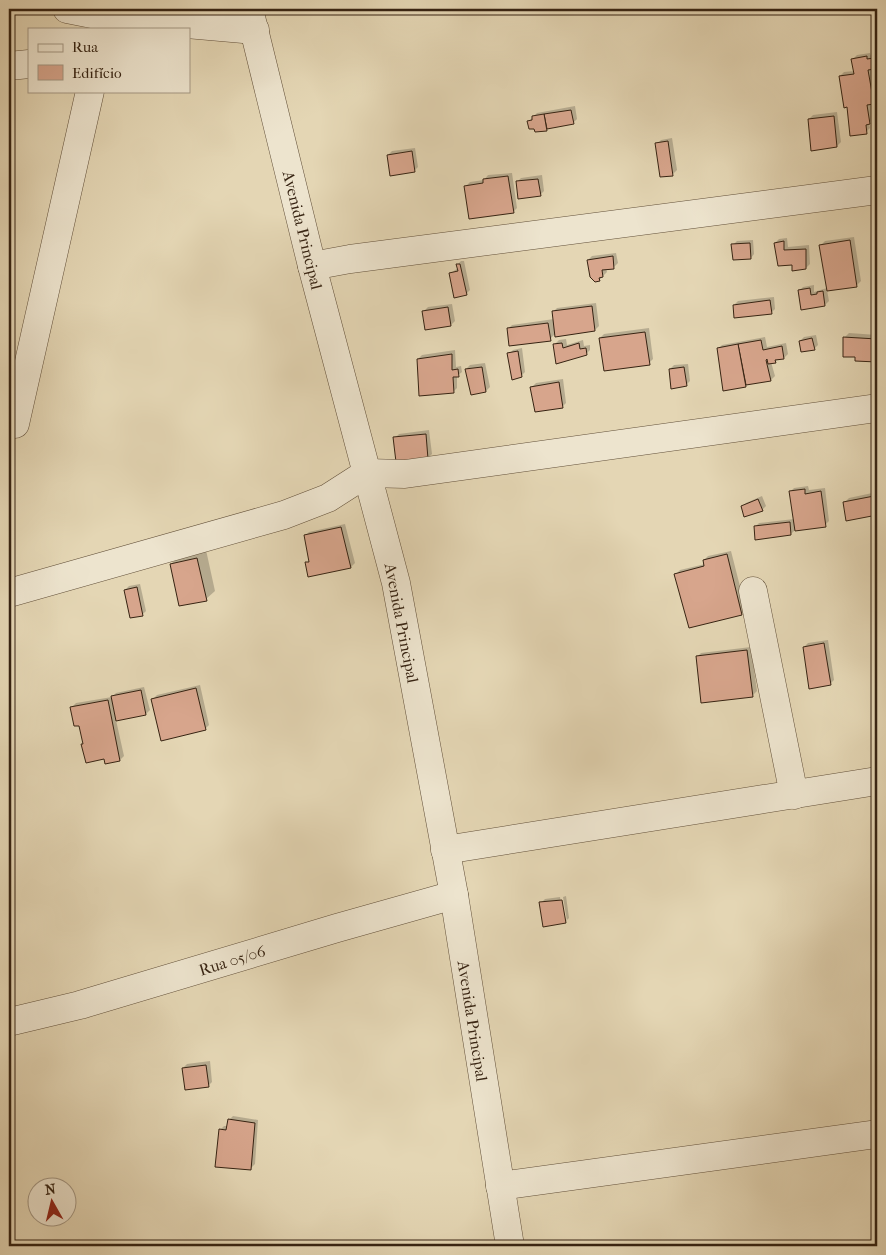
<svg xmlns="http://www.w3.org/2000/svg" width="886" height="1255" viewBox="0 0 886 1255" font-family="'IM FELL French Canon',serif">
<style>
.shadow{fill:#0003}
.building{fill:#d7a58c;stroke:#362312}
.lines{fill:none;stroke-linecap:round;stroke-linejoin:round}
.minor-casing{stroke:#62503a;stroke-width:29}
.minor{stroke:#ede4ce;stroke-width:28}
.labels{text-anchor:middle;stroke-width:5;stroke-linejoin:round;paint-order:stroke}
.street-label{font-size:16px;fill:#362312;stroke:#ede4ce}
</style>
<rect width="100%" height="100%" fill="#e4d6b4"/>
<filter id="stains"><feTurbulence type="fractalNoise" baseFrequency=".004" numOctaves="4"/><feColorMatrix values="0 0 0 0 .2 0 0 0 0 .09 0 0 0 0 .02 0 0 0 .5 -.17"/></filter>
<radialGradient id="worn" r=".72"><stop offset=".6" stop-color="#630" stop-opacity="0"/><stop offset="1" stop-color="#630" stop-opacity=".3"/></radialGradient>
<g class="shadow">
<path d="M870,53L871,56L877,55V65L872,68L877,99L871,103L874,118L869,123L870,128L866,132L848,106L840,76L844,72L855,71L853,59L857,55Z"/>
<path d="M575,106L577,119L573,123L535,131L529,121L537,113Z"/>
<path d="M837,112L841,142L837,146L809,119L813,115Z"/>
<path d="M672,138L677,170L673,174L657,144L661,140Z"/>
<path d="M415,148L418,167L414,171L388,155L392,151Z"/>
<path d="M512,173L517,208L513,212L466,186L470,182L484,180L488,175Z"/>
<path d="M542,175L544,191L540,195L517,182L521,178Z"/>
<path d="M854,237L861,281L857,285L827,290L829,301L825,305L799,291L803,287L814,285V292L827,288L821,245L825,241Z"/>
<path d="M787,238L788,247L809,245L810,264L806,268L793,263L775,243L779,239Z"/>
<path d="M753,240L754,254L751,258L733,245L737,241Z"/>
<path d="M616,253L618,263L614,267L606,268L607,272L599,280L588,260L592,256Z"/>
<path d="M461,261H464L470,290L466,294L451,273L458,268L457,265Z"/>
<path d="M774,297L775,309L771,313L734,305L738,301Z"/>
<path d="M596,303L599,326L595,330L554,335L550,339L508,329L512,325L554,319L553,312L557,308Z"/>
<path d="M452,304L455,321L451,325L424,311L428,307Z"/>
<path d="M649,328L653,359L649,363L600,338L604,334Z"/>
<path d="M849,333L877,335V361L856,360V356H844L845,337Z"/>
<path d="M816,335L818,345L814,349L800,341L804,337Z"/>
<path d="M765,337L767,347L786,343L788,354L784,358L771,362L775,376L771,380L725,389L718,349L722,345Z"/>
<path d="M566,339L567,345L583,340L584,346L590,345V350L586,354L557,362L555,344L559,340Z"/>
<path d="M522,348L525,372L521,376L509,354L513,350Z"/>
<path d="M455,350L456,367L461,366L462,372L457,376V388L453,392L418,359L422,355Z"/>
<path d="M485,363L490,387L486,391L472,394L466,369L470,365Z"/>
<path d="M688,364L690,381L686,385L670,369L674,365Z"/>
<path d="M563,379L566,403L562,407L532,387L536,383Z"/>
<path d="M429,430L432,454L428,458L395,438L399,434Z"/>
<path d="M808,486L809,490L825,488L829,521L825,525L795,530L791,534L755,527L759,523L794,519L790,492L794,488Z"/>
<path d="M877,492L876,514L845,502L849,498Z"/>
<path d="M762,496L766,506L762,510L742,507L746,503Z"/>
<path d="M345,524L355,563L351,567L309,575L307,563L310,560L305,536L309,532Z"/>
<path d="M206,550L215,591L206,599L171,564L180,556Z"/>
<path d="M731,551L746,610L742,614L690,626L676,574L680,570L705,564L704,560L708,556Z"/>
<path d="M140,584L146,611L142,615L125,590L129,586Z"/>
<path d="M828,640L834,680L830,684L804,647L808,643Z"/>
<path d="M751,647L757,691L753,695L697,657L701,653Z"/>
<path d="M200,685L209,725L205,729L153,699L157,695Z"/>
<path d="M144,687L150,710L146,714L116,720L124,756L120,760L106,763L105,757L84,743L80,724L72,707L76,703L112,697L116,693Z"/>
<path d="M566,896L569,918L565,922L541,903L545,899L560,897L564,921H567L563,897Z"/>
<path d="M210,1061L212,1082L208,1086L183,1068L187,1064Z"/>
<path d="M233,1116L258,1120L255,1164L251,1168L220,1130L224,1126H228L229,1120Z"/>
<path d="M255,1242L256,1246H239Z"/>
</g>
<g class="building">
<path d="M867,56V59L874,58L875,69L868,70L874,104L867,105L870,124L866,125L867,134L850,136L847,107L844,108L839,76L854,74L851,59Z"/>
<path d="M571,110L574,124L547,129L544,114Z"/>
<path d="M544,114L547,131L535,132L534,129H529L527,121L532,120V116Z"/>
<path d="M834,116L837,147L811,151L808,119Z"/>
<path d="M668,141L673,176L660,177L655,143Z"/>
<path d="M412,151L415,172L390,176L387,155Z"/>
<path d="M508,176L514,213L469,219L464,186L483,183V179Z"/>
<path d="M538,179L541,196L518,199L516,181Z"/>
<path d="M850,240L857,287L827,291L819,245Z"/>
<path d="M784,241V250L806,249V269L792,271V265L778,266L774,243Z"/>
<path d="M750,243L751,259L733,260L731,244Z"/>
<path d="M613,256L614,269L602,270L603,277L599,278L600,281L595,282L590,277L587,260Z"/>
<path d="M456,264H460L467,295L454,298L449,273L458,271Z"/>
<path d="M810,288L811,295L817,294V292L823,291L825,306L801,310L798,290Z"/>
<path d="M770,300L772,314L734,318L733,305Z"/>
<path d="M592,306L595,331L555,337L552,311Z"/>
<path d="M448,307L451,326L425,330L422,311Z"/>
<path d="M548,323L551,341L509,346L507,328Z"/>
<path d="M645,332L650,365L604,371L599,338Z"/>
<path d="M843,337L877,339V362L855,361V357H843Z"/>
<path d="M812,338L815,350L801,352L799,341Z"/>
<path d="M761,340L763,350L782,346L784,359L775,360L776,363L768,364L767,359L766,360L771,381L746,385L738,344Z"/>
<path d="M562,343L563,348L579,343L580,349L586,348L587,355L556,364L553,344Z"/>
<path d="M738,344L746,387L723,391L717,348Z"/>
<path d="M518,351L522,377L512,380L507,353Z"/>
<path d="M452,354V370L458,369L459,377H453L454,393L419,396L417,359Z"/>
<path d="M482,367L486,392L471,395L465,369Z"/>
<path d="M684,367L687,386L671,389L669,369Z"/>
<path d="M559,382L563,408L535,412L530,387Z"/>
<path d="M426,434L428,459L396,462L393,437Z"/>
<path d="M805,489V494L821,491L826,527L795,531L789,491Z"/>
<path d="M874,496L877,515L846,521L843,502Z"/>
<path d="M758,499L763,511L744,517L741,506Z"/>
<path d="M790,522L791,535L755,540L754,526Z"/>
<path d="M341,527L351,568L308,577L305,562H309L304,535Z"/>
<path d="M727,554L742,615L689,628L674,574L704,566L703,560Z"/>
<path d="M197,558L207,601L179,606L170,564Z"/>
<path d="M137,587L143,616L130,618L124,590Z"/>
<path d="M824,643L831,685L809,689L803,647Z"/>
<path d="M747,650L753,697L701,703L696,656Z"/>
<path d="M196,688L206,730L161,741L151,699Z"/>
<path d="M141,690L146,715L116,721L111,696Z"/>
<path d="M108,700L120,761L105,764L104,759L86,763L81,744H83L79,726H74L70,707Z"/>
<path d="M562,900L566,923L543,927L539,902Z"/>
<path d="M206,1065L209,1087L185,1090L182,1068Z"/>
<path d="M228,1119L255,1123L251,1170L215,1167L219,1129L226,1130Z"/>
</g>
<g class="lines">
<g class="minor-casing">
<g id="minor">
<path d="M67,9L107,17L255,30"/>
<path d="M249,9L312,266L396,583L454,895L510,1246"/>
<path d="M9,66L29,64"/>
<path d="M312,266L350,259L877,190"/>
<path d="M15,424L90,91"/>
<path d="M753,591L794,795"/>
<path d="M9,593L284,515L328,498L367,473L405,474L877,408"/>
<path d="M445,850L877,781"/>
<path d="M9,1022L80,1005L337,928L454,895"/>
<path d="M500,1186L877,1134"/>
</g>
</g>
<use href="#minor" class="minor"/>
</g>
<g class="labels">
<g class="street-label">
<text transform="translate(303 230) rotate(76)" y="6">Avenida Principal</text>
<text transform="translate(402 623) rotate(79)" y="6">Avenida Principal</text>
<text transform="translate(232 960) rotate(-17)" y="6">Rua 05/06</text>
<text transform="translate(473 1021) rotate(81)" y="6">Avenida Principal</text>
</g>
</g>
<rect width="886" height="1255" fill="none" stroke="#e4d6b4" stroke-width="30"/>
<rect x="10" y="10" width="866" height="1235" fill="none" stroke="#362312" stroke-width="2.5"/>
<rect x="15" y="15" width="856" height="1225" fill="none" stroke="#362312"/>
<rect x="28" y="28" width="162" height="65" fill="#ede4ce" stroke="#a49783"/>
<rect x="38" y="44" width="25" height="8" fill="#ede4ce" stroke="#a49783"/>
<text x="72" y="52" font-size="15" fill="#362312">Rua</text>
<rect x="38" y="65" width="25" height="15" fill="#d7a58c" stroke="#a49783"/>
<text x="72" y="78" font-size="15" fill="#362312">Edifício</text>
<g transform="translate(52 1202) rotate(352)"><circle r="24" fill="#ede4ce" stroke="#a49783"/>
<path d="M0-4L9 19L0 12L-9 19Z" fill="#8f2418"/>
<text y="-8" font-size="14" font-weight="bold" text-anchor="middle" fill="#362312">N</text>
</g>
<rect width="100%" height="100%" filter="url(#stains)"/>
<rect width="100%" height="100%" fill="url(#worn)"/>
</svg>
